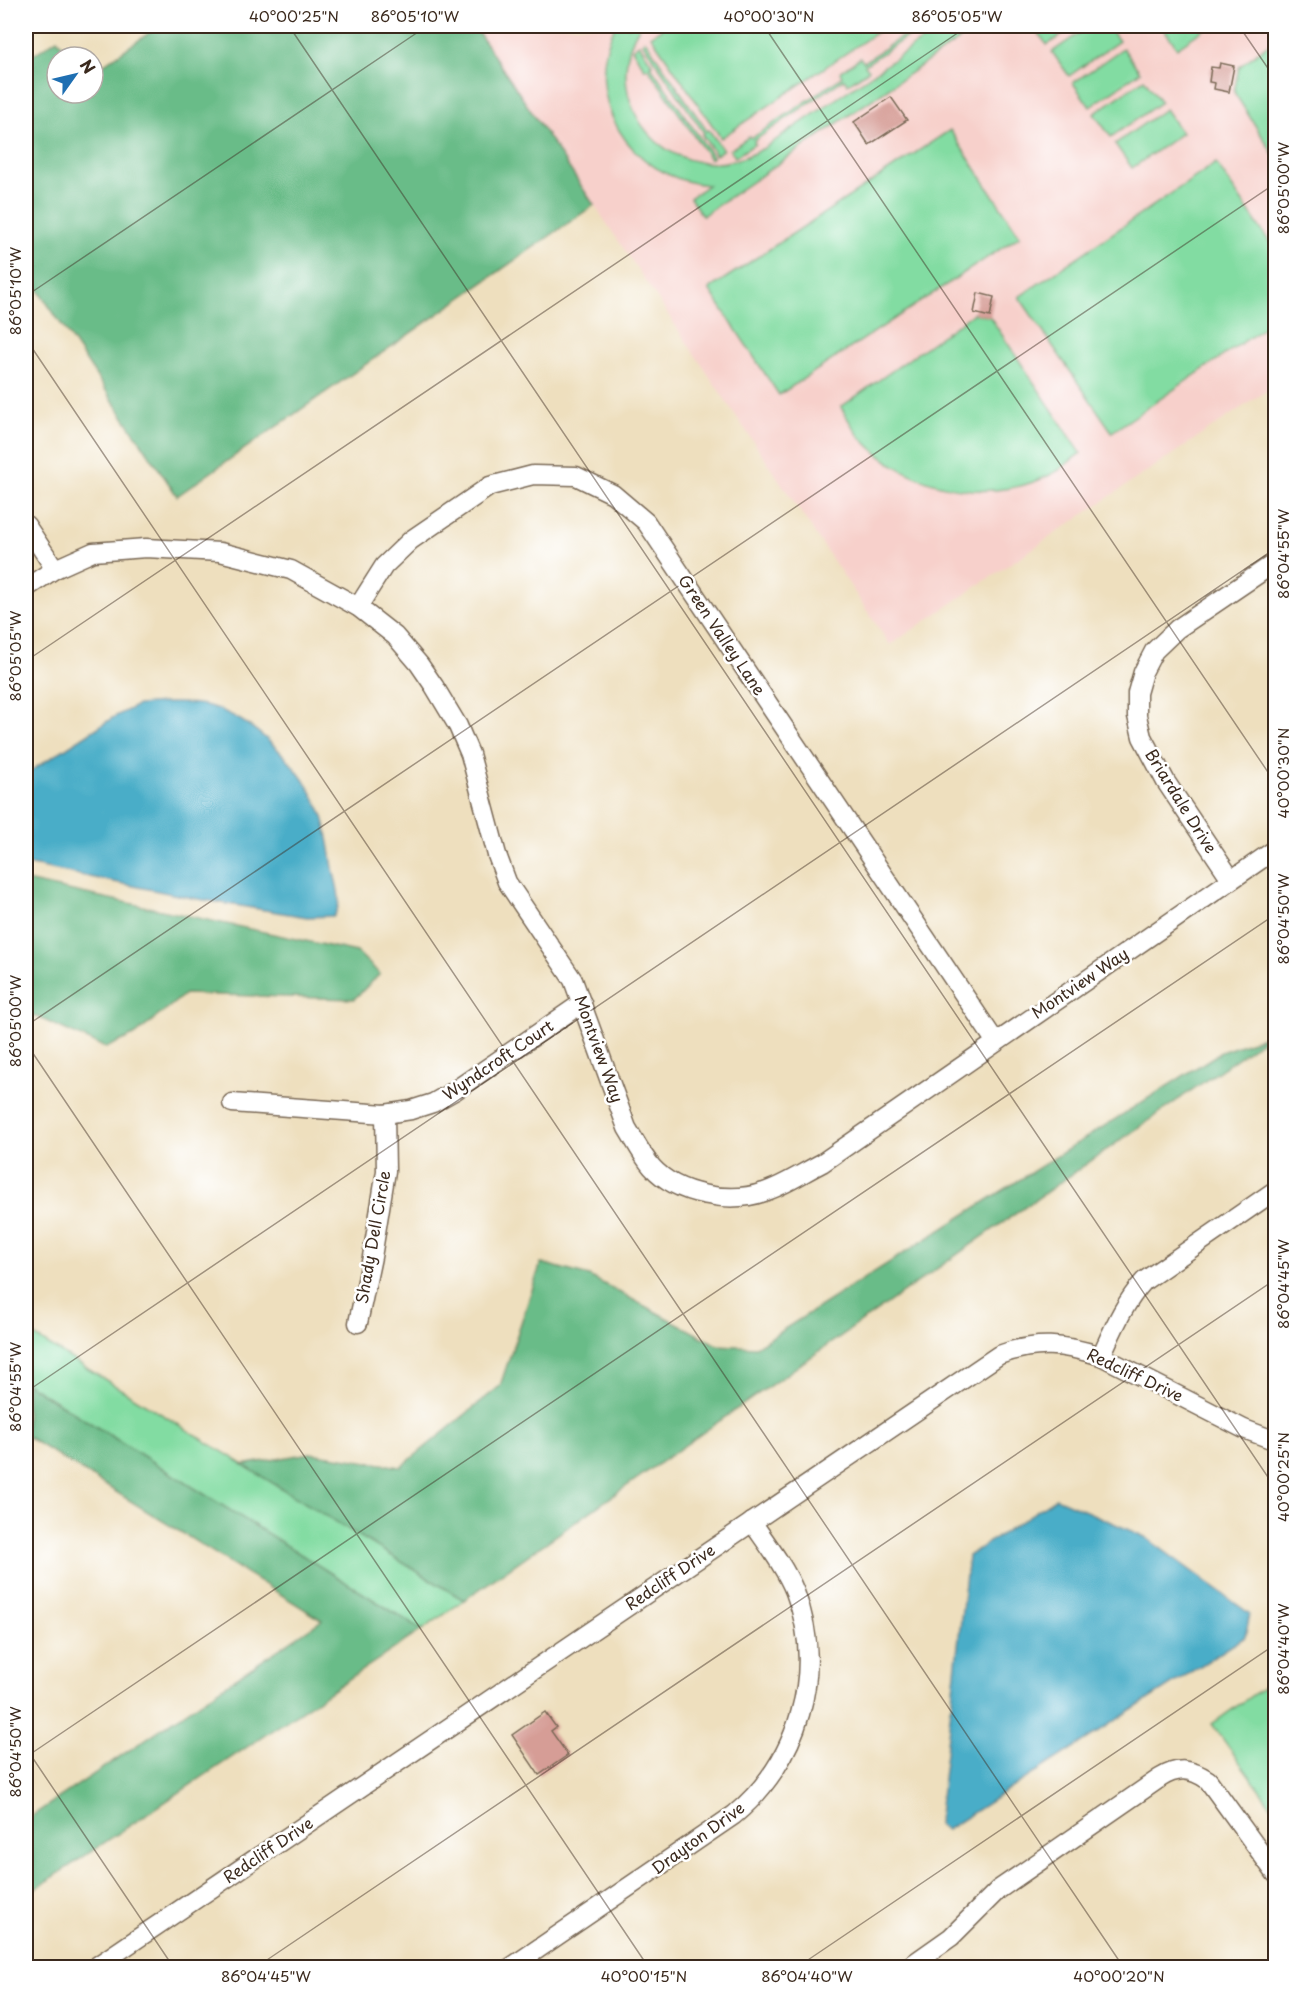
<svg xmlns="http://www.w3.org/2000/svg" width="1301" height="1993" viewBox="0 0 1301 1993" font-family="'Playpen Sans',sans-serif">
<style>
.built{fill:#f7d0cb}
.green{fill:#82dca2;stroke:#5e8360;stroke-width:1.5}
.forest{fill:#69bc88;stroke:#527353;stroke-width:1.5}
.water{fill:#48adc8;stroke:#426c73;stroke-width:1.5}
.building{fill:#d69d96}
.lines{fill:none;stroke-linecap:round;stroke-linejoin:round}
.minor-casing{stroke:#7a6956;stroke-width:21}
.minor{stroke:#fff;stroke-width:18}
.ticks{fill:none;stroke:#3b2a1e;stroke-width:1.5;stroke-opacity:0.45}
.labels{text-anchor:middle;stroke-width:5;stroke-linejoin:round;paint-order:stroke}
.street-label{font-size:16px;fill:#3b2a1e;stroke:#fff}
.neatline{fill:none;stroke:#3b2a1e;stroke-width:2}
.ticks-label{font-size:15px;text-anchor:middle;fill:#3b2a1e}
</style>
<rect width="100%" height="100%" fill="#fff"/>
<filter id="ink" filterUnits="userSpaceOnUse"><feTurbulence type="fractalNoise" baseFrequency=".0167" numOctaves="2"/><feDisplacementMap in="SourceGraphic" scale="12" xChannelSelector="R" yChannelSelector="G"/><feConvolveMatrix kernelMatrix="1 2 1 2 8 2 1 2 1" color-interpolation-filters="sRGB"/></filter>
<filter id="wash" filterUnits="userSpaceOnUse"><feTurbulence type="fractalNoise" baseFrequency=".008" numOctaves="4" result="noise"/><feDisplacementMap in="SourceGraphic" scale="24" xChannelSelector="R" yChannelSelector="G"/><feGaussianBlur stdDeviation="1.35" result="paint"/><feColorMatrix in="noise" values="0 0 0 0 0 0 0 0 0 0 0 0 0 0 0 0 0 1.4 0 .05"/><feComposite in="paint" operator="in"/></filter>
<g filter="url(#wash)">
<rect width="100%" height="100%" fill="#eedfbe"/>
<path class="built" d="M474,26H1275V385L890,645Z"/>
<g class="green">
<path d="M615,26H640C603,83 643,162 712,163C731,164 748,157 764,148L943,26H979L702,216L690,198L708,185C629,178 580,98 615,26Z"/>
<path d="M665,26H886L721,138L651,36Z"/>
<path d="M918,26H923L865,65L869,70L848,84L844,79L754,141L755,144L735,157L730,150L750,136L752,138L842,77L840,72L860,58L864,62Z"/>
<path d="M1033,26H1076L1047,45Z"/>
<path d="M1090,26H1108L1119,41L1069,76L1052,52Z"/>
<path d="M1162,26H1209L1177,48Z"/>
<path d="M1275,39V157L1234,92L1239,67Z"/>
<path d="M645,40L707,131L709,130L723,150L716,155L702,135L704,133L642,42Z"/>
<path d="M639,44L652,64L650,65L713,157L710,159L648,68L645,69L632,49Z"/>
<path d="M1123,48L1140,72L1090,107L1073,83Z"/>
<path d="M1144,79L1161,102L1111,137L1094,114Z"/>
<path d="M1165,109L1182,133L1132,168L1115,144Z"/>
<path d="M950,130L1020,236L779,395L709,289Z"/>
<path d="M1216,163L1275,250V320L1112,432L1019,297Z"/>
<path d="M974,313L990,317L1081,453C1073,458 1066,465 1059,470C996,508 909,491 861,438C853,429 847,417 841,407Z"/>
<path d="M26,1331L464,1600L422,1630L26,1383Z"/>
<path d="M1275,1679V1811L1212,1724Z"/>
</g>
<g class="forest">
<path d="M159,26H474L594,205L177,496L26,272V60L57,39L72,57H57V93H93V72Z"/>
<path d="M26,881L357,952L380,974L354,999L185,994L136,1034L106,1048L26,1012Z"/>
<path d="M1272,1034L464,1600L243,1465L310,1453L401,1467L500,1386L541,1263L589,1276L717,1345L756,1347L1221,1052Z"/>
<path d="M26,1383L422,1630L26,1895V1820L322,1620L26,1436Z"/>
</g>
<g class="water">
<path d="M164,703C179,703 195,702 209,706C258,721 303,768 322,814C328,831 330,850 333,868C336,885 344,901 334,916L307,917L192,898L26,864V774L114,717L138,705Z"/>
<path d="M1056,1498L1145,1537L1250,1614L1245,1637L946,1830L938,1824L968,1556Z"/>
</g>
<g id="blocks">
<g class="building">
<path d="M1220,63L1234,66L1229,92L1214,89L1215,83L1209,82L1211,67L1219,68Z"/>
<path d="M891,97L907,120L869,145L854,122Z"/>
<path d="M978,293L994,297L990,317L974,313Z"/>
<path d="M545,1712L556,1727L551,1731L568,1755L539,1775L512,1735Z"/>
</g>
</g>
</g>
<g filter="url(#ink)">
<use href="#blocks" fill-opacity="0" stroke="#7a6956" stroke-width="1.5"/>
<g class="lines">
<g class="minor-casing">
<g id="minor">
<path d="M26,525L55,569"/>
<path d="M26,588L55,569L93,552L146,548L220,552L291,570L358,607L395,636L419,664L434,686L458,726L470,754L497,855L507,882L573,980L627,1128C635,1141 642,1155 652,1167C677,1195 730,1204 764,1192C784,1186 804,1172 822,1163L1276,849"/>
<path d="M358,607L384,566L411,540L490,486L533,475L576,476L613,494L646,522L995,1041"/>
<path d="M1231,879L1166,782L1142,737L1137,716V693L1143,672L1154,651L1177,629L1276,562"/>
<path d="M232,1103L385,1114L411,1110L433,1103L454,1091L582,1003"/>
<path d="M358,1323L372,1257L386,1171L385,1114"/>
<path d="M1101,1356C1113,1330 1124,1303 1144,1281L1276,1190"/>
<path d="M94,1968L999,1355C1037,1341 1063,1344 1101,1356L1244,1429L1276,1441"/>
<path d="M510,1968L734,1815C798,1762 826,1672 795,1592C785,1567 767,1544 752,1522"/>
<path d="M907,1968L951,1937L998,1890L1160,1778C1178,1767 1190,1768 1208,1780L1276,1874"/>
</g>
</g>
<use href="#minor" class="minor"/>
</g>
</g>
<path class="ticks" d="M289,26L1276,1489M764,26L1276,784M1239,26L1276,80M26,296L427,26M26,339L1124,1968M26,661L968,26M26,1026L1276,183M26,1043L649,1968M26,1392L1276,548M26,1748L174,1968M26,1757L1276,914M255,1968L1276,1279M796,1968L1276,1644"/>
<g class="labels">
<g class="street-label">
<text transform="translate(722 635) rotate(56)" y="6">Green Valley Lane</text>
<text transform="translate(1181 801) rotate(58)" y="6">Briardale Drive</text>
<text transform="translate(1080 983) rotate(-34)" y="6">Montview Way</text>
<text transform="translate(599 1049) rotate(70)" y="6">Montview Way</text>
<text transform="translate(498 1060) rotate(-34)" y="6">Wyndcroft Court</text>
<text transform="translate(373 1237) rotate(-80)" y="6">Shady Dell Circle</text>
<text transform="translate(1135 1375) rotate(25)" y="6">Redcliff Drive</text>
<text transform="translate(670 1577) rotate(-34)" y="6">Redcliff Drive</text>
<text transform="translate(698 1838) rotate(-36)" y="6">Drayton Drive</text>
<text transform="translate(268 1850) rotate(-34)" y="6">Redcliff Drive</text>
</g>
</g>
<rect width="1301" height="1993" fill="none" stroke="#fff" stroke-width="66"/>
<g transform="translate(75 75) rotate(56)"><circle r="28" fill="#ffffff" stroke="#b1aaa5" stroke-width="1.5"/>
<path d="M0-4.5L10 22L0 15L-10 22Z" fill="#1f6fb2"/>
<text y="-9" font-size="16" font-weight="bold" text-anchor="middle" fill="#3b2a1e">N</text>
</g>
<rect x="33" y="33" width="1235" height="1927" class="neatline"/>
<g class="ticks-label">
<text x="294" y="22">40°00'25"N</text>
<text x="415" y="22">86°05'10"W</text>
<text x="769" y="22">40°00'30"N</text>
<text x="957" y="22">86°05'05"W</text>
<text transform="translate(1284 188) rotate(-90)" y="5">86°05'00"W</text>
<text transform="translate(16 291) rotate(-90)" y="5">86°05'10"W</text>
<text transform="translate(1284 554) rotate(-90)" y="5">86°04'55"W</text>
<text transform="translate(16 656) rotate(-90)" y="5">86°05'05"W</text>
<text transform="translate(1284 773) rotate(-90)" y="5">40°00'30"N</text>
<text transform="translate(1284 919) rotate(-90)" y="5">86°04'50"W</text>
<text transform="translate(16 1021) rotate(-90)" y="5">86°05'00"W</text>
<text transform="translate(1284 1284) rotate(-90)" y="5">86°04'45"W</text>
<text transform="translate(16 1387) rotate(-90)" y="5">86°04'55"W</text>
<text transform="translate(1284 1477) rotate(-90)" y="5">40°00'25"N</text>
<text transform="translate(1284 1649) rotate(-90)" y="5">86°04'40"W</text>
<text transform="translate(16 1752) rotate(-90)" y="5">86°04'50"W</text>
<text x="266" y="1982">86°04'45"W</text>
<text x="644" y="1982">40°00'15"N</text>
<text x="807" y="1982">86°04'40"W</text>
<text x="1119" y="1982">40°00'20"N</text>
</g>
</svg>
